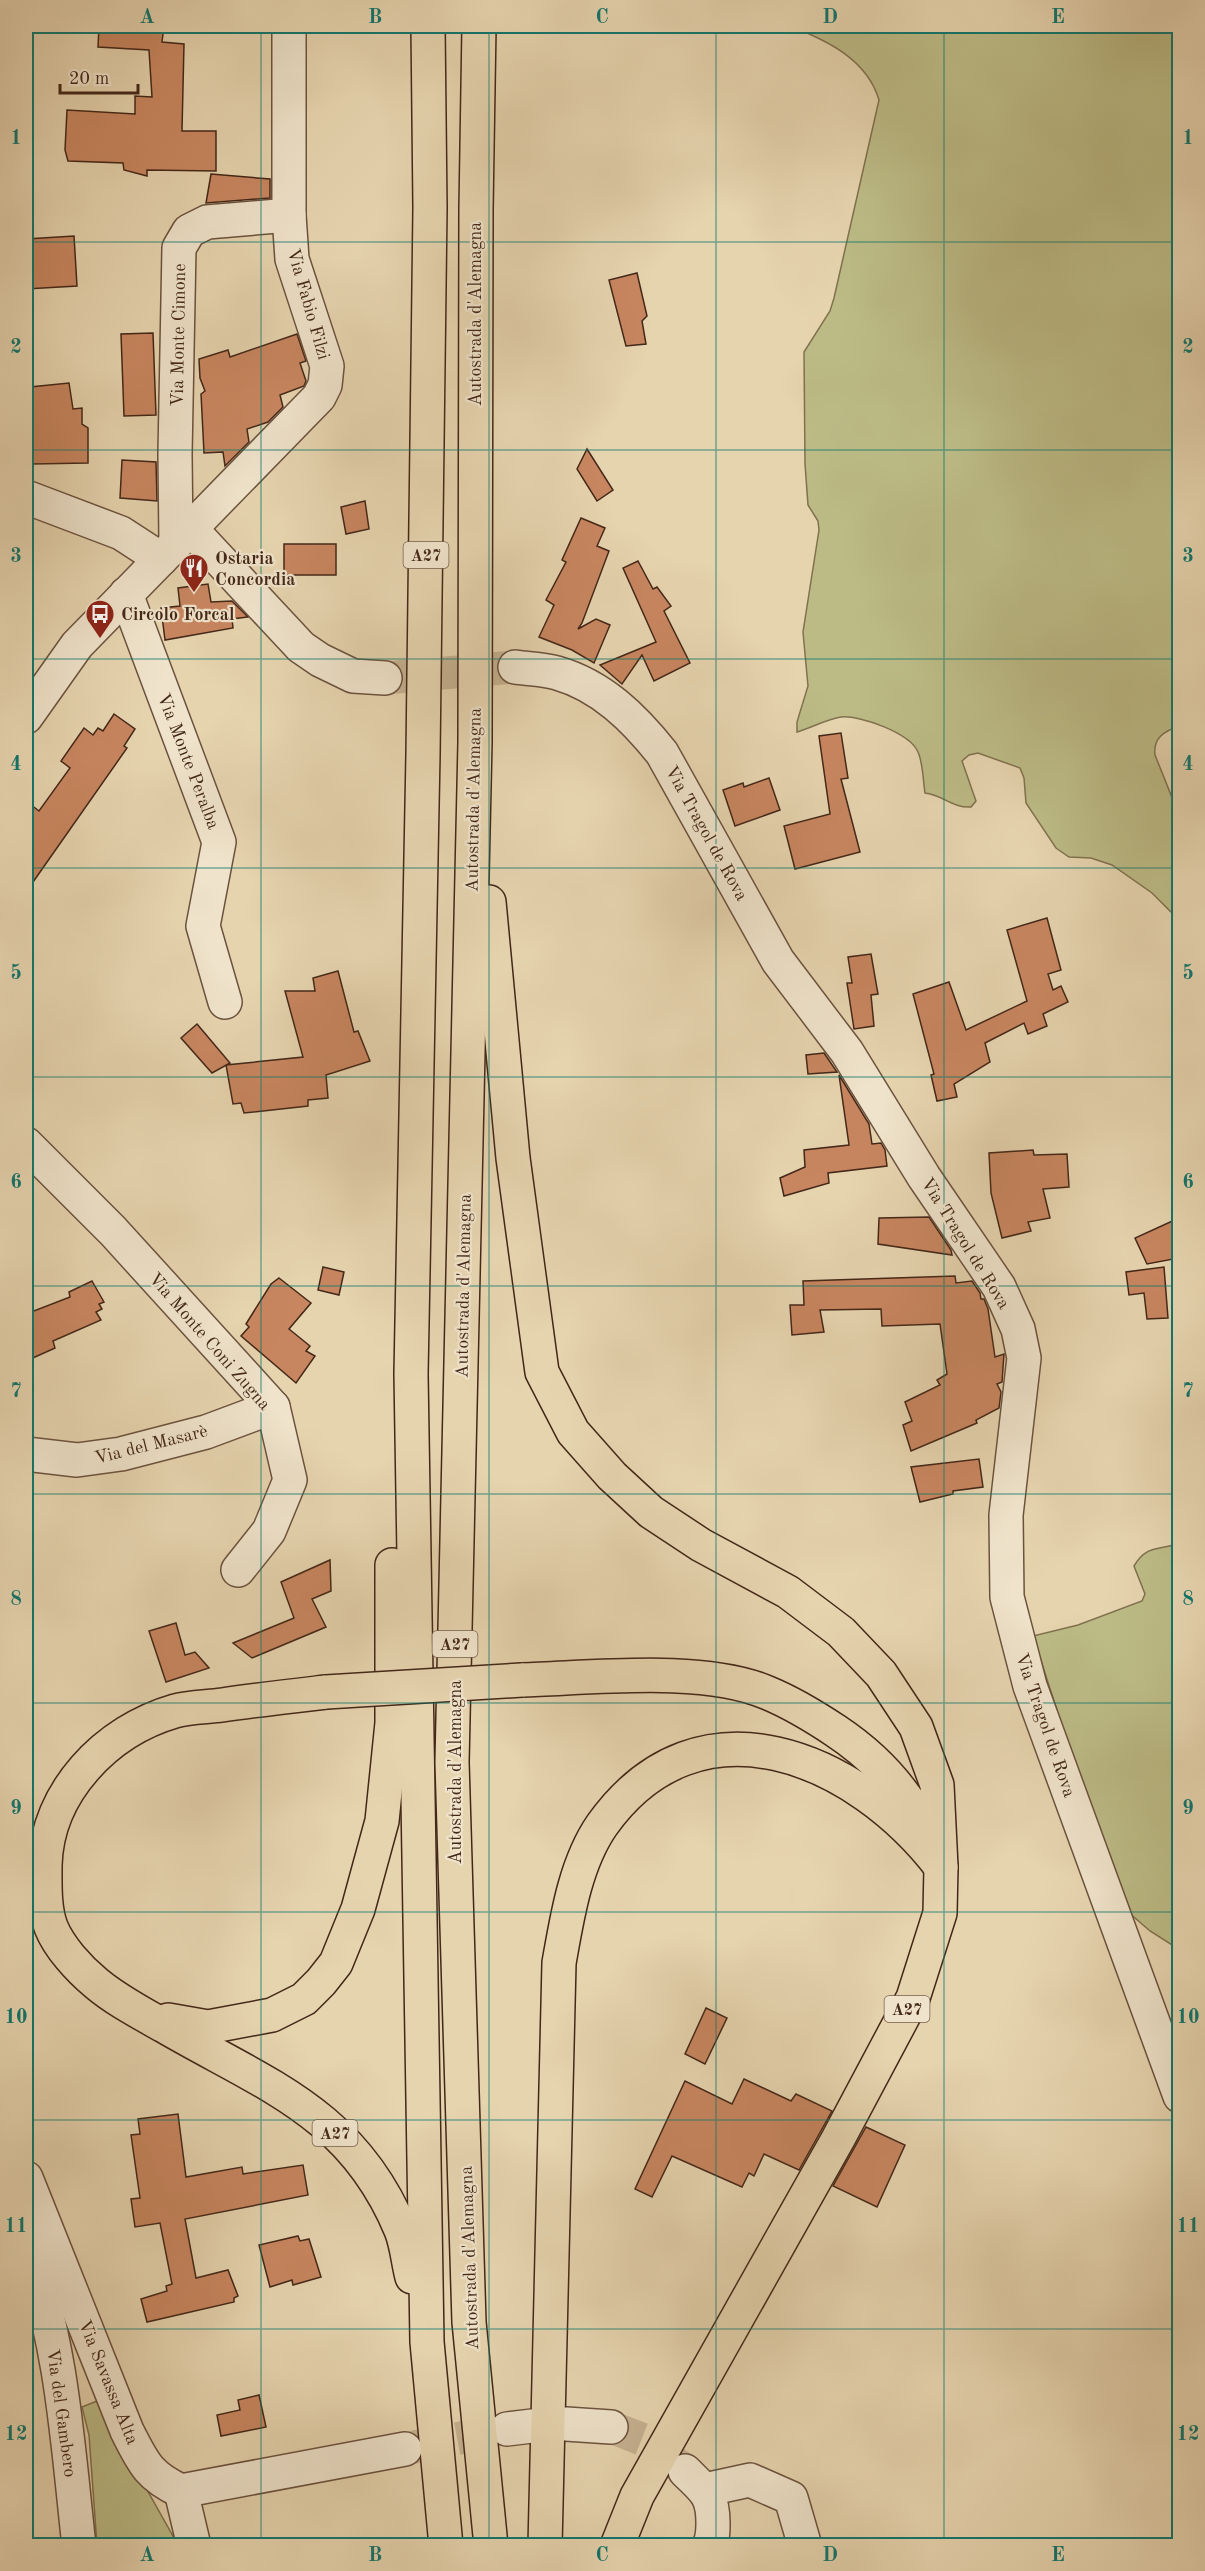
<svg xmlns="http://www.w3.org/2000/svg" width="1205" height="2571" viewBox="0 0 1205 2571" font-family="'Old Standard TT',serif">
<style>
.green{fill:#bcbb86;stroke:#80714f;stroke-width:1.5}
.building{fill:#c88660;stroke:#432718;stroke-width:1.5}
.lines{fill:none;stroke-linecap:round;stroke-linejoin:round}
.minor-tunnel{stroke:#c5b191;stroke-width:33;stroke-dasharray:33 16;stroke-linecap:butt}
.minor-casing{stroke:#6c523e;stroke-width:36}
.highway-casing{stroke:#432718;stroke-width:36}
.minor{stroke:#efe3cb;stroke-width:33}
.highway{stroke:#e6d4af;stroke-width:33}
.highway-bridge-casing{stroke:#432718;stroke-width:36;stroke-linecap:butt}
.highway-bridge{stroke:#e6d4af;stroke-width:33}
.grid{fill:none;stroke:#0f766e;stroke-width:1.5;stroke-opacity:0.55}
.labels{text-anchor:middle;stroke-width:4.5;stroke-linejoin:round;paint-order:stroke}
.shield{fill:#efe3cb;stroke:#775f4e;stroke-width:1.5}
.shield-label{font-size:16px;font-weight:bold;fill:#432718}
.street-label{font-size:18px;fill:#432718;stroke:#efe3cb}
.poi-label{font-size:18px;font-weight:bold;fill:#432718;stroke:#efe3cb;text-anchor:start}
.neatline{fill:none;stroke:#0f766e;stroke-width:2}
.grid-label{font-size:20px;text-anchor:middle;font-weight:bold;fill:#0f766e}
</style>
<rect width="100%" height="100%" fill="#e6d4af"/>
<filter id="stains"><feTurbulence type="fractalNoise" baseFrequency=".00333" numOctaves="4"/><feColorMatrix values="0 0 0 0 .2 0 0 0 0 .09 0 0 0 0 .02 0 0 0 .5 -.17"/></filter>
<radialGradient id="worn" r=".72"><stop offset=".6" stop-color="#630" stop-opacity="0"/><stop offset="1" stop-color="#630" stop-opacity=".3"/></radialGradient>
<g class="green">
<path d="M790,26H1179L1180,726C1164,731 1153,738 1155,755L1179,815V920L1152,893L1112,865L1091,858L1069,857L1056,848L1026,803L1024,778L1020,768L978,753L969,755L962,761L976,801L971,807C952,808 943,795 925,793C923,780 923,763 918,752C910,733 860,715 841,717C827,719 811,728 797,732V722L808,686L803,632L819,530L818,521L808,505L805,464L804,352L830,311L834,298L879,100C867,59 826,40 790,26Z"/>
<path d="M1179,1543V1953L1177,1948L1150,1931L1120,1905L1033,1636L1078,1625L1142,1601L1145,1594L1134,1566C1147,1544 1159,1551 1179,1543Z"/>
<path d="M97,2401L178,2545H97L89,2435L82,2407Z"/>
</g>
<g class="building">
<path d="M99,26H164L162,42L184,44L182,131H216V171L147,170V176L124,170L123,163L68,161L65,150L67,110L135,114V96L152,97L149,50L98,47Z"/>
<path d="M211,174L270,179V198L206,203Z"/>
<path d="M74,236L77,286L26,289V239Z"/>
<path d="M637,273L647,316L642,321L646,344L626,346L609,280Z"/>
<path d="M153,333L156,415L124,416L121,334Z"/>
<path d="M297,334L306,361L300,363L306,381L304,386L280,395L283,407L268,422L247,429L249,442L225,466L223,452L204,453L201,394L205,391L200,378L199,359L228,350L230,357Z"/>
<path d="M69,383L73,409L82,408V424L88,428V463L32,464L30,387Z"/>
<path d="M587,449L613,490L597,501L577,469Z"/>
<path d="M122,460L156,462L157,501L120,498Z"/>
<path d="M365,501L369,529L346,534L341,507Z"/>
<path d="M581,518L605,528L597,546L609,551L582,623L578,629L596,619L610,625L594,663L572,650L539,637L554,605L546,600L566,562L562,560Z"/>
<rect x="284" y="544" width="52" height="31"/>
<path d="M638,561L653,589L657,587L671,606L664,611L690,663L654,681L642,655L622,684L600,665L656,642L623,568Z"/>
<path d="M208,584L211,602L232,601L248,617L232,619L233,628L165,640L161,608L180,606L178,588Z"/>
<path d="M114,714L135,729L124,746L127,748L26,892V801L39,811L70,768L61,761L84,728L93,735L98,728L103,731Z"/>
<path d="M841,733L848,778L841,779L860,852L795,869L784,826L830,814L819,736Z"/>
<path d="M769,778L780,810L735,826L723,790L743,783L744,787Z"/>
<path d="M1047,918L1061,970L1048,974L1053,990L1061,986L1068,1002L1043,1014L1047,1026L1028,1034L1024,1023L985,1043L990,1062L954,1084L957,1097L937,1101L931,1075L934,1074L913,994L949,982L966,1030L1027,1001L1007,930Z"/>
<path d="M871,954L878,994L871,995L874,1026L854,1029L847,983H852L848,957Z"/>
<path d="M338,971L354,1032L358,1031L370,1061L326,1075L328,1098L308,1100V1106L244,1113L241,1103L233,1104L226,1065L303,1057L285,991H315L313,978Z"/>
<path d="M197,1024L230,1063L212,1073L181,1038Z"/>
<path d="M824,1053L837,1072L808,1074L806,1055Z"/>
<path d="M839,1075L869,1124L872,1144L881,1143L885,1150L887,1166L828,1173L829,1183L784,1196L780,1178L805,1167L804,1150L849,1145Z"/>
<path d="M1033,1150L1034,1155L1067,1154L1069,1187L1043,1189L1050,1218L1028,1222L1031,1231L1002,1238L991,1193L989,1153Z"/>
<path d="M929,1217L951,1250L952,1255L878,1244L879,1218Z"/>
<path d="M1179,1218V1258L1147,1264L1135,1238Z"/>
<path d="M323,1267L344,1272L339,1295L318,1290Z"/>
<path d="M1164,1267L1168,1318L1147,1319L1144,1293L1129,1295L1126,1272Z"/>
<path d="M955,1276L956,1283L972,1281L980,1293L981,1299H984L988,1309L995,1357L1004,1354L1002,1382L997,1384L1001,1392L999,1408L976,1420L977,1423L911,1451L903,1425L912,1421L905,1402L940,1385L937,1380L947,1374L940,1324L882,1326L881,1309L820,1310L824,1332L792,1335L790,1305H804L803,1281Z"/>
<path d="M279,1278L311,1303L289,1329L310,1346L306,1351L315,1356L296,1383L241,1336L249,1327L246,1324L271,1284Z"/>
<path d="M92,1281L104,1302L99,1304L102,1309L96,1312L101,1320L53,1341L55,1348L26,1361V1314L70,1297L69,1292Z"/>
<path d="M979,1459L983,1487L953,1491V1494L920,1502L911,1467Z"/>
<path d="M330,1560L331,1591L312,1599L326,1627L252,1658L233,1643L294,1618L281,1582Z"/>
<path d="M176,1623L185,1655L195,1652L209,1668L166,1682L149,1631Z"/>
<path d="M706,2008L727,2018L705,2064L685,2054Z"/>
<path d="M744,2079L791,2101L796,2094L832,2111L799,2170L764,2154L754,2176L749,2173L742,2187L672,2156L652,2197L635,2189L685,2081L732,2104Z"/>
<path d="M178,2114L186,2177L242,2167L243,2174L303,2165L308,2195L185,2219L196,2278L228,2270L238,2296L234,2298V2302L147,2322L141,2299L167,2291L166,2286L172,2284L160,2223L135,2227L131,2199L140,2198L131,2135L140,2134L138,2119Z"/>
<path d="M866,2127L905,2145L877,2207L833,2186Z"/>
<path d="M298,2236L300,2241L309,2239L321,2277L293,2285L292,2280L270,2287L259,2245Z"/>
<path d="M259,2395L266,2427L221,2436L217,2415L240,2410L238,2400Z"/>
</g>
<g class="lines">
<g class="minor-tunnel">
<path d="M385,678L515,667"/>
<path d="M611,2427L649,2442L683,2469"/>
<path d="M409,2448L507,2429"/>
</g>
<g class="minor-casing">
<g id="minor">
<path d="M26,497L121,533L161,559"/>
<path d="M191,529L301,647L320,660L353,676L385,678"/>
<path d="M176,543L175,454L179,248L189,231L207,222L289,215"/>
<path d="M126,594L219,842L203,926L225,1002"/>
<path d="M515,667C528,669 543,669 557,673C602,686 634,718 662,753L778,961L847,1052L924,1177L999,1287L1018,1329L1024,1358L1006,1515L1007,1597L1030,1686L1180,2096"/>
<path d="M26,717L77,645L319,397L325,385L327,366L292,259L289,215V26"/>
<path d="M26,1144L113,1231L273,1407L290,1480L269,1531L238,1570"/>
<path d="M26,1454L77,1460L121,1454L206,1432L273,1407"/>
<path d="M26,2178L127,2431C143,2462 148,2476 181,2491L405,2449"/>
<path d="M26,2248C62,2340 68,2448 79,2546"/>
<path d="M566,2424L611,2427"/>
<path d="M507,2429L532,2426"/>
<path d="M685,2471C704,2490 713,2494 713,2523C713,2531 713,2538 709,2546"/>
<path d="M704,2490L750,2480L791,2498L805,2546"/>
<path d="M181,2491L194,2546"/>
</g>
</g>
<g class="highway-casing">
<g id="highway">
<path d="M428,26L430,208L423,754L411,1374L427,2342L446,2546"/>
<path d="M479,26L476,209L475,742L452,1762L469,2322L491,2546"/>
<path d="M489,902L513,1158L542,1372L573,1432L612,1476L651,1512L701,1545L788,1592L841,1632L881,1674L916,1727L937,1785L941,1867L940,1913L913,1998L838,2139L637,2496L617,2546"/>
<path d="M522,1680C593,1678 704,1665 768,1693C792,1703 815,1717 836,1731C872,1755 902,1786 922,1824"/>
<path d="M326,1692C292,1696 257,1700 222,1705C207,1707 189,1707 175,1711C106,1731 47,1792 45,1865C45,1885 44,1908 51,1927C59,1947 79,1969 96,1983C116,2000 141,2013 164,2026C265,2085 352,2112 401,2230C407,2245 408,2262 412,2277"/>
<path d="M168,2020L208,2027L272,2015L304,1999L321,1982L336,1963L358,1909L382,1821L392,1723V1565"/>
<path d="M545,2546L559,1963C567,1918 575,1864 602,1825C699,1689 857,1757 941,1867"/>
</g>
</g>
<use href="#minor" class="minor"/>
<use href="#highway" class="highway"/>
<g class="highway-bridge-casing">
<path id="highway-bridge" d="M326,1692L522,1680"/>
</g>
<use href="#highway-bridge" class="highway-bridge"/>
</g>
<path class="grid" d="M261,26V2546M489,26V2546M716,26V2546M944,26V2546M26,242H1180M26,450H1180M26,659H1180M26,868H1180M26,1077H1180M26,1286H1180M26,1494H1180M26,1703H1180M26,1912H1180M26,2120H1180M26,2329H1180"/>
<defs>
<g id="restaurant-pin" transform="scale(1.5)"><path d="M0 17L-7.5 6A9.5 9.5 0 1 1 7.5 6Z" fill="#8f2418" stroke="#efe3cb"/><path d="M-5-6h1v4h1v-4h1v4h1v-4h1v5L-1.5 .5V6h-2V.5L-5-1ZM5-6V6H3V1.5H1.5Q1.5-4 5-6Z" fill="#fff"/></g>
<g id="bus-pin" transform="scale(1.5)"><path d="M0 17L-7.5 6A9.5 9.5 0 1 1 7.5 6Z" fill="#8f2418" stroke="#efe3cb"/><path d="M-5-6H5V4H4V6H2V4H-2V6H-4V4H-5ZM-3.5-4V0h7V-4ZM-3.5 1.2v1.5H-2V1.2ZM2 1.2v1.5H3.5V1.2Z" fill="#fff"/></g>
</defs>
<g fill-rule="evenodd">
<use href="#restaurant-pin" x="194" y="568"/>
<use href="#bus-pin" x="100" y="614"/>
</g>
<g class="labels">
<g class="shield">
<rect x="403.5" y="542" width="45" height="26" rx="4.5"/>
<rect x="432.5" y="1631" width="45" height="26" rx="4.5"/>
<rect x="884.5" y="1996" width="45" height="26" rx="4.5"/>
<rect x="312.5" y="2120" width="45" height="26" rx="4.5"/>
</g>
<g class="shield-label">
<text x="426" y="561">A27</text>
<text x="455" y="1650">A27</text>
<text x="907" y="2015">A27</text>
<text x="335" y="2139">A27</text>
</g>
<g class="street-label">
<text transform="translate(309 304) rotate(74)" y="6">Via Fabio Filzi</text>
<text transform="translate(475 314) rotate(-90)" y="6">Autostrada d'Alemagna</text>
<text transform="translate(178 335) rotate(-89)" y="6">Via Monte Cimone</text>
<text transform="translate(189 761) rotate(69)" y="6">Via Monte Peralba</text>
<text transform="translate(473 800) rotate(-89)" y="6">Autostrada d'Alemagna</text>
<text transform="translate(707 833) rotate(61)" y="6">Via Tragol de Rova</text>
<text transform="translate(966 1243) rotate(58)" y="6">Via Tragol de Rova</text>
<text transform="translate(463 1286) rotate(-89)" y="6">Autostrada d'Alemagna</text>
<text transform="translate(210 1341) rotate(49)" y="6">Via Monte Coni Zugna</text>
<text transform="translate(151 1444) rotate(-14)" y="6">Via del Masarè</text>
<text transform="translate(1046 1725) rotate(71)" y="6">Via Tragol de Rova</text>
<text transform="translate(455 1772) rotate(-90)" y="6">Autostrada d'Alemagna</text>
<text transform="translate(469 2258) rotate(-92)" y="6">Autostrada d'Alemagna</text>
<text transform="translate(109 2382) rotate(68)" y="6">Via Savassa Alta</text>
<text transform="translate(62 2413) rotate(82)" y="6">Via del Gambero</text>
</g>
<g class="poi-label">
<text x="215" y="564">Ostaria<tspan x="215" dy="21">Concordia</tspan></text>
<text x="121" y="620">Circolo Forcal</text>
</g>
</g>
<rect width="1205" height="2571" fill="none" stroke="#e6d4af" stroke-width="66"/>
<path d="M60 84v9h78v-9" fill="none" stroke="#432718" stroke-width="3"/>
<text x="69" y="84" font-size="18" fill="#432718" stroke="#efe3cb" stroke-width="4.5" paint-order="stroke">20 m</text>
<rect x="33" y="33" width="1139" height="2505" class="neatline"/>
<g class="grid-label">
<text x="147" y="23">A</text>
<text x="375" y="23">B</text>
<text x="602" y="23">C</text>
<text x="830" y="23">D</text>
<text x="1058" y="23">E</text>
<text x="16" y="144">1</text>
<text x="1188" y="144">1</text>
<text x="16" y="353">2</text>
<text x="1188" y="353">2</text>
<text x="16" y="562">3</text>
<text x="1188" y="562">3</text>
<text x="16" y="770">4</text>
<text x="1188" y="770">4</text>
<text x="16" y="979">5</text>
<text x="1188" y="979">5</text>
<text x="16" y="1188">6</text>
<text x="1188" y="1188">6</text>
<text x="16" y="1397">7</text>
<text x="1188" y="1397">7</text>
<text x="16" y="1605">8</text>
<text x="1188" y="1605">8</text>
<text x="16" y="1814">9</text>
<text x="1188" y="1814">9</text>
<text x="16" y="2023">10</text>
<text x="1188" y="2023">10</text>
<text x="16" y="2232">11</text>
<text x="1188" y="2232">11</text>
<text x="16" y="2440">12</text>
<text x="1188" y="2440">12</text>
<text x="147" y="2561">A</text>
<text x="375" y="2561">B</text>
<text x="602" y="2561">C</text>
<text x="830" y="2561">D</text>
<text x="1058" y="2561">E</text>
</g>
<rect width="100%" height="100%" filter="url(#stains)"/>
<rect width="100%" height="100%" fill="url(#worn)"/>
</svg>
